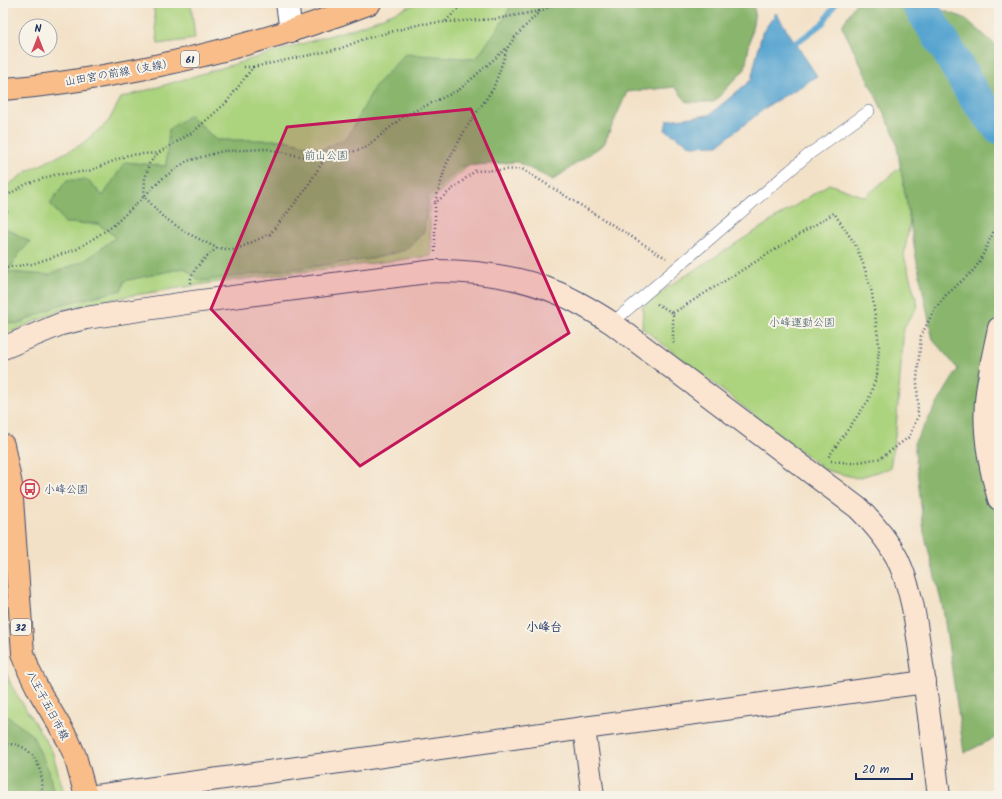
<svg xmlns="http://www.w3.org/2000/svg" width="1002" height="799" viewBox="0 0 1002 799" font-family="Kalam,'Klee One',sans-serif">
<style>
.green{fill:#acd37e;stroke:#64816e}
.forest{fill:#89b56d;stroke:#527266}
.water{fill:#57a4d0;stroke:#396a97}
.lines{fill:none;stroke-linecap:round;stroke-linejoin:round}
.stream{stroke:#57a4d0;stroke-width:5.5}
.river{stroke:#57a4d0;stroke-width:34}
.lane-casing{stroke:#3b4a6e;stroke-width:12}
.street-casing{stroke:#3b4a6e;stroke-width:24}
.secondary-casing{stroke:#3b4a6e;stroke-width:24}
.primary-casing{stroke:#3b4a6e;stroke-width:24}
.path{stroke:#3b4a6e;stroke-width:2.5;stroke-dasharray:1 3;stroke-linecap:butt}
.lane{stroke:#fff;stroke-width:11}
.street{stroke:#fff;stroke-width:22}
.secondary{stroke:#fce5d0;stroke-width:22}
.primary{stroke:#f8bd89;stroke-width:22}
.marked{fill:#c2185b;fill-opacity:0.2;stroke:#c2185b;stroke-width:3;stroke-linejoin:round}
.labels{text-anchor:middle;stroke-width:4;stroke-linejoin:round;paint-order:stroke}
.shield{fill:#f7f3e8;stroke:#5d6a87;stroke-width:1}
.shield-label{font-size:10px;font-weight:bold;fill:#1b2f5e}
.street-label{font-size:11px;fill:#1b2f5e;stroke:#f7f3e8}
.park-label{font-size:11px;fill:#3f5866;stroke:#f7f3e8}
.poi-label{font-size:11px;fill:#1b2f5e;stroke:#f7f3e8;text-anchor:start}
.neighbourhood-label{font-size:12px;font-weight:bold;fill:#1b2f5e;stroke:#f7f3e8}
</style>
<rect width="100%" height="100%" fill="#f7f3e8"/>
<filter id="ink" filterUnits="userSpaceOnUse"><feTurbulence type="fractalNoise" baseFrequency=".025" numOctaves="2"/><feDisplacementMap in="SourceGraphic" scale="8" xChannelSelector="R" yChannelSelector="G"/><feConvolveMatrix kernelMatrix="1 2 1 2 8 2 1 2 1" color-interpolation-filters="sRGB"/></filter>
<filter id="wash" filterUnits="userSpaceOnUse"><feTurbulence type="fractalNoise" baseFrequency=".012" numOctaves="4" result="noise"/><feDisplacementMap in="SourceGraphic" scale="16" xChannelSelector="R" yChannelSelector="G"/><feGaussianBlur stdDeviation="0.9" result="paint"/><feColorMatrix in="noise" values="0 0 0 0 0 0 0 0 0 0 0 0 0 0 0 0 0 1.4 0 .05"/><feComposite in="paint" operator="in"/></filter>
<g filter="url(#wash)">
<rect width="100%" height="100%" fill="#f3e1c7"/>
<g class="green">
<path d="M153,3H191L195,39L158,44Z"/>
<path d="M418,3H584L470,164L429,202L431,256L210,283L129,296L64,309L3,335V189L26,172L79,146L108,122L121,98L358,27Z"/>
<path d="M911,158L919,165L904,256L918,306L904,327L896,429L890,468L857,478L825,470L642,328L643,306L674,283L829,184L865,197Z"/>
<path d="M3,664L11,685L52,751L65,796H3Z"/>
</g>
<g class="forest">
<path d="M512,3H752L755,12L745,69L714,102H687L675,87L627,92L604,144L553,180L517,162L463,166L428,197L424,232L405,250L372,259L200,281L184,268L124,281L122,290L59,305L18,324L3,322V230L8,229L30,242L18,255L8,272L48,275L86,260L116,237L98,224L65,223L50,203L67,180H88L103,196L125,162L166,166L169,129L190,115L216,140H285L322,149L328,147L348,137L375,86L405,54L476,59L502,22Z"/>
<path d="M860,3H921L965,18L999,48V736L964,753L943,609L924,532L914,443L958,369L933,340L916,257L895,136L842,26L855,4Z"/>
<path d="M3,713L32,735L49,771L54,796H3Z"/>
</g>
<path class="water" d="M776,13L817,76L800,87L772,103L718,145L692,146L665,130L667,120L709,115L751,80L762,33Z"/>
<g class="lines">
<path class="stream" d="M796,43L823,23L836,3"/>
<path class="river" d="M918,3L943,42L973,94L999,127"/>
</g>
</g>
<g filter="url(#ink)">
<g class="lines">
<g class="lane-casing">
<path id="lane" d="M612,323L808,155L869,111"/>
</g>
<g class="street-casing">
<path id="street" d="M287,3L291,31"/>
</g>
<g class="secondary-casing">
<g id="secondary">
<path d="M999,328C994,349 990,370 987,392C982,428 989,465 999,499"/>
<path d="M3,348L61,324L86,318L193,302L435,271C478,271 519,276 558,293C577,301 595,312 612,323L858,508C873,523 887,539 897,558C912,589 916,623 921,658C928,704 933,750 939,796"/>
<path d="M584,728L593,796"/>
<path d="M96,796L584,728L925,682"/>
</g>
</g>
<g class="primary-casing">
<g id="primary">
<path d="M3,89C49,86 95,78 141,69C219,53 296,32 370,3"/>
<path d="M3,445L11,485L23,653L29,671L39,691L68,740L75,756L86,796"/>
</g>
</g>
<g class="path">
<path d="M463,3L445,22L495,19L540,11"/>
<path d="M244,67H253L226,103L193,132L158,153L149,164L145,179L144,196L162,216L187,233L217,248L235,250L270,234L304,192L325,158"/>
<path d="M253,67L339,49L364,39L421,24L445,22"/>
<path d="M3,198L26,184L54,175L89,171L128,155L158,153"/>
<path d="M435,202L446,165L466,128L493,89L508,47L515,37L540,11L558,3"/>
<path d="M3,211H7L3,217"/>
<path d="M435,252V203L475,171L522,169L666,258"/>
<path d="M3,268L32,264L77,249L113,226L163,178L187,161L223,151L267,149L304,157L325,158L364,149L404,116L459,90L508,47"/>
<path d="M190,283C192,268 206,257 217,248"/>
<path d="M657,304L673,313V342L674,343"/>
<path d="M673,313L834,213L855,244L864,266L872,293L879,345L877,375L868,401L827,459"/>
<path d="M831,461L852,463L881,458L909,437L918,416L917,379L921,336L933,312L946,295L974,270L981,259L997,224L999,223"/>
<path d="M3,744C10,744 18,744 24,748C39,757 45,780 41,796"/>
</g>
<use href="#lane" class="lane"/>
<use href="#street" class="street"/>
<use href="#secondary" class="secondary"/>
<use href="#primary" class="primary"/>
</g>
</g>
<path class="marked" d="M471,109L569,333L360,466L211,309L287,127Z"/>
<defs>
<g id="bus-ring" transform="scale(1)"><circle r="9.5" fill="#f7f3e8" stroke="#d1495b" stroke-width="1.5"/><path d="M-5-6H5V4H4V6H2V4H-2V6H-4V4H-5ZM-3.5-4V0h7V-4ZM-3.5 1.2v1.5H-2V1.2ZM2 1.2v1.5H3.5V1.2Z" fill="#d1495b"/></g>
</defs>
<g fill-rule="evenodd">
<use href="#bus-ring" x="30" y="489"/>
</g>
<g class="labels">
<g class="shield">
<rect x="181" y="51" width="18" height="16" rx="3"/>
<rect x="11" y="619" width="20" height="16" rx="3"/>
</g>
<g class="shield-label">
<text x="190" y="63">61</text>
<text x="21" y="631">32</text>
</g>
<g class="street-label">
<text transform="translate(119 72) rotate(-10)" y="4">山田宮の前線（支線）</text>
<text transform="translate(48 705) rotate(62)" y="4">八王子五日市線</text>
</g>
<g class="park-label">
<text x="326" y="159">前山公園</text>
<text x="802" y="326">小峰運動公園</text>
</g>
<g class="poi-label">
<text x="44" y="493">小峰公園</text>
</g>
<g class="neighbourhood-label">
<text x="544" y="631">小峰台</text>
</g>
</g>
<rect width="1002" height="799" fill="none" stroke="#f7f3e8" stroke-width="16"/>
<g transform="translate(38 38)"><circle r="19" fill="#f7f3e8" stroke="#9fa5b1"/>
<path d="M0-3L7 15L0 10L-7 15Z" fill="#d1495b"/>
<text y="-6" font-size="11" font-weight="bold" text-anchor="middle" fill="#1b2f5e">N</text>
</g>
<path d="M856 773v6h56v-6" fill="none" stroke="#1b2f5e" stroke-width="2"/>
<text x="862" y="773" font-size="12" fill="#1b2f5e" stroke="#f7f3e8" stroke-width="3" paint-order="stroke">20 m</text>
</svg>
